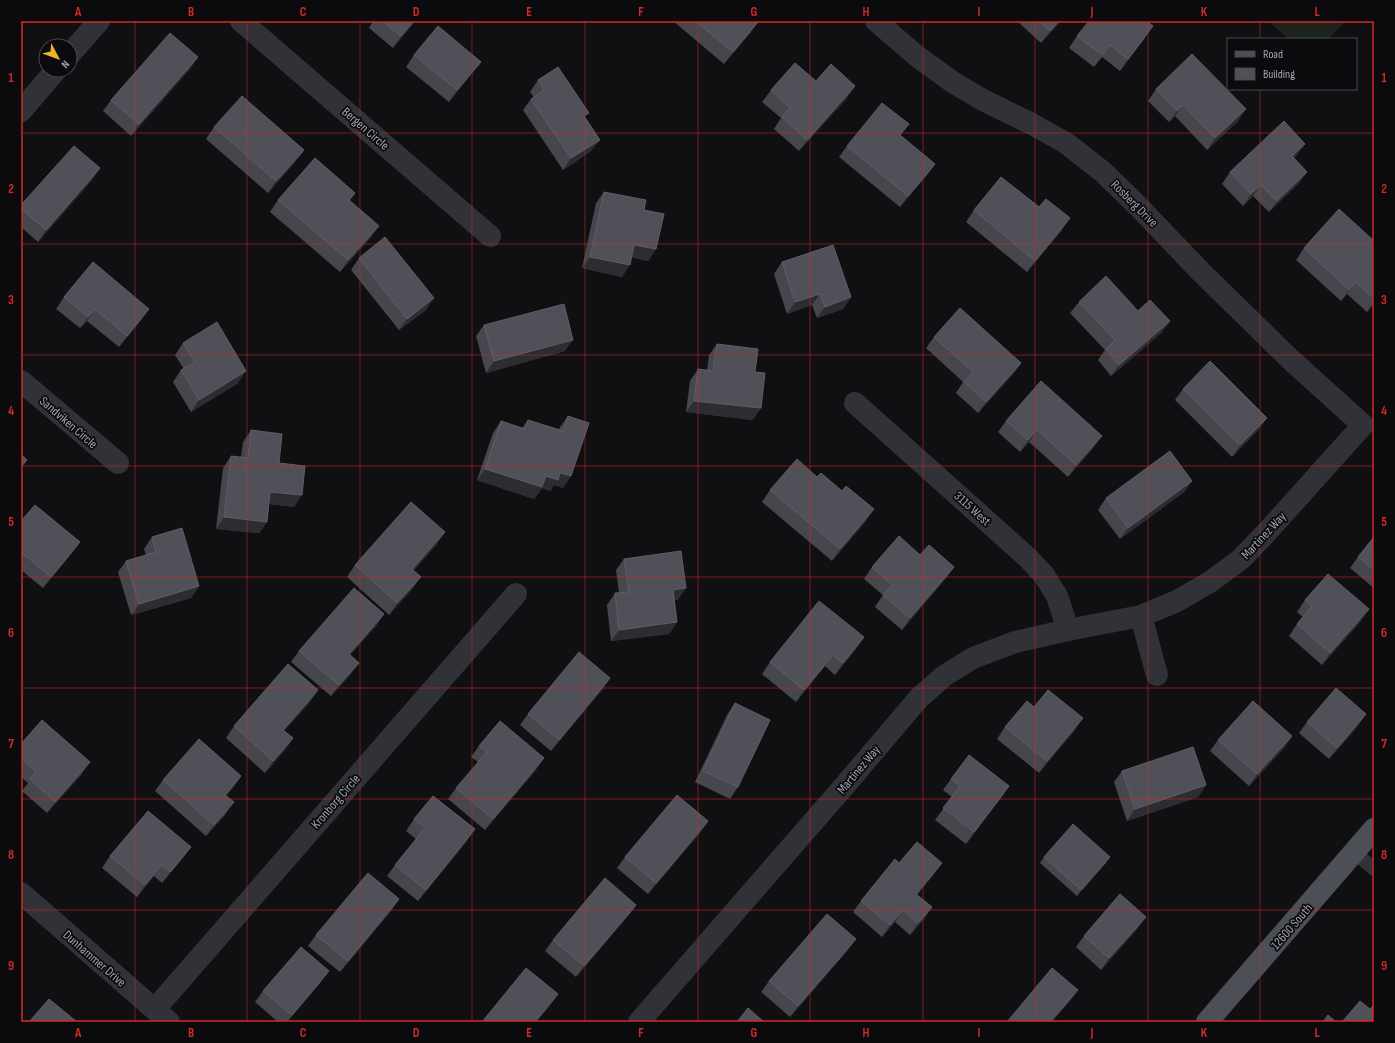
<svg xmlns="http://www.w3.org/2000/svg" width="1395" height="1043" viewBox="0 0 1395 1043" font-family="'Sofia Sans Condensed',sans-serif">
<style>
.green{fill:#1d241e}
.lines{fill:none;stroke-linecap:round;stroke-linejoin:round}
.lane{stroke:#313237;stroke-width:14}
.street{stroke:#313237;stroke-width:22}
.primary{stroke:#4d4f56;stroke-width:22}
.wall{fill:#46474d}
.shaded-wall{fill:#2c2d31}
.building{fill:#505158;stroke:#5d5f66}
.grid{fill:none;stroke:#d62828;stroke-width:1;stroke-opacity:0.55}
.labels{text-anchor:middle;stroke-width:3.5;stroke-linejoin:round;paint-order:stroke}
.street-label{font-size:13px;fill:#a2a6b3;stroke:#0b0b0d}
.neatline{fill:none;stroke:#d62828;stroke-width:1.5}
.grid-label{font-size:13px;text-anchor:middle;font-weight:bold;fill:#d62828}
</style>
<rect width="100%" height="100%" fill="#101012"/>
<path class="green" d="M1268,21H1345L1329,39H1289Z"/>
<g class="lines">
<path class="lane" d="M1354,852L1374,869"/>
<g class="street">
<path d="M241,21L490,236"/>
<path d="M70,54L99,21"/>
<path d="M21,111L56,70"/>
<path d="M21,381L118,463"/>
<path d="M855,403L1027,557L1044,575L1057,596L1068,630"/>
<path d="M1141,616L1157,675"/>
<path d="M21,893L169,1022"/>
<path d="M155,1009L516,594"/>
<path d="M639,1022L846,784L919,698L944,676L973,658L1015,642L1068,630L1141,616L1177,601L1210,582L1241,559L1267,532L1363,425L1290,359L1201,272L1137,205L1103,172L1066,143L1032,124L983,100L954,83L918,57L876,21"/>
</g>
<path class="primary" d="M1207,1022L1374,829"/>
</g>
<g class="wall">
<path d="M370,21H415L393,48L369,28L372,23Z"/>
<path d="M673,21H757L758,22L750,33L724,64Z"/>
<path d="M1017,21H1061L1041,43Z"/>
<path d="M1077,36L1145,38L1120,71L1102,57L1094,67L1069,48Z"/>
<path d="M414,55L481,62L472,73L449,102L406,67Z"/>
<path d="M198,57L190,69L131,136L103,111L111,100Z"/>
<path d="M538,80L591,151L563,170L523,110L531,99L534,97L530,92Z"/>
<path d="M816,81L847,98L799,151L774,129L781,118L762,102L771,90Z"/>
<path d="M1156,89L1238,121L1207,150L1175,116L1169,122L1148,101Z"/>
<path d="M214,127L304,150L296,161L268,193L206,139Z"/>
<path d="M900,136L935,164L927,175L900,207L839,157L847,146Z"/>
<path d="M1297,155L1294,158L1307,172L1299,183L1269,212L1253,196L1243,206L1222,184L1230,172Z"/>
<path d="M100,168L92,180L38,242L21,227V205Z"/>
<path d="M604,192L644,210L656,249L648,261L631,257L622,277L582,268L596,203Z"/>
<path d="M355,193L350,200L371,237L340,272L270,212L278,200Z"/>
<path d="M974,210L1062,230L1027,272L966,222Z"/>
<path d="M1374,241V304L1367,312L1347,294L1341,301L1296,260L1304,248Z"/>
<path d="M359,258L426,310L399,330L351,270Z"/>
<path d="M782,262L851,297L843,309L817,318L812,305L787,314L774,274Z"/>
<path d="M64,297L141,320L119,347L87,321L80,328L56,309Z"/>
<path d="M1079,302L1138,311L1170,321L1162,332L1111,376L1098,360L1105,350L1070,313Z"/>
<path d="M484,325L565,351L486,373L476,336Z"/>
<path d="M934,337L1021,363L1013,374L978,413L956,393L963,382L926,348Z"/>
<path d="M183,343L238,383L191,412L173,382L181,370L184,369L175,355Z"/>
<path d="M717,344L753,420L686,412L690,381L698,369L707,370L709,355Z"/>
<path d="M1183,389L1267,418L1259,429L1232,457L1175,400Z"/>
<path d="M568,416L563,488L554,485L550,491L542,488L534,499L477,480L493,433L501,421L522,428L528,420L559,430L560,427Z"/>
<path d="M1006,421L1094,447L1068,477L1029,442L1020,452L998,432Z"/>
<path d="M251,430L279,463L294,507L269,504L267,522L259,533L216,529L223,468L231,456L241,457L243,442Z"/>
<path d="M1192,481L1184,492L1120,539L1098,510L1106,498Z"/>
<path d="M770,490L866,521L832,561L762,502Z"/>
<path d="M21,521L72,553L43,588L21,570Z"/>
<path d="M152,537L199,586L191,598L131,615L118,572L126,561L146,555L144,549Z"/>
<path d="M1374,537V588L1350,568L1358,557Z"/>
<path d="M437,544L414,570L413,588L389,615L347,577L355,565Z"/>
<path d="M920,555L954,567L946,578L902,630L875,607L883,595L864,579L872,567Z"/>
<path d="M624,559L678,600H674L677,622L669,634L611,641L607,605L615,593H619L616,570Z"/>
<path d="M1305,600L1361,621L1322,665L1289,636L1297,624L1303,617L1297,612Z"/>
<path d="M384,614L376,626L350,655L351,674L331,696L291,662L299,651Z"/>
<path d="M864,637L856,649L835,675L825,666L796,702L762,674L770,662Z"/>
<path d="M610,678L602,690L551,751L520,725L528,714Z"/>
<path d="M310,702L284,731L293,738L285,750L265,773L226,738L234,726Z"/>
<path d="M735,703L738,787L730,799L695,782L727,715Z"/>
<path d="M1034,707L1075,730L1039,773L997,739L1005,727Z"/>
<path d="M1307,722L1358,726L1329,759L1299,733Z"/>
<path d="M1292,736L1284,748L1249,786L1210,751L1218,740Z"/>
<path d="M21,744L82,774L47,813L22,791L28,783L21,777Z"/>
<path d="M479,746L536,770L485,830L448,799L456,788L478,762L471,757Z"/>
<path d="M1122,771L1206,785L1198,797L1127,821L1114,782Z"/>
<path d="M241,776L233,788L226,796V814L206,836L155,791L163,780Z"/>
<path d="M951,779L1009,786L1001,798L966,844L935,820L952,797L943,790Z"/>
<path d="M414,819L467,841L418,901L387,876L395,865L416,839L406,831Z"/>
<path d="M708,821L700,833L648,894L617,868L625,857Z"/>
<path d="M110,856L183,858L162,883L154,876L137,897L102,868Z"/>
<path d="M1044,857L1106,863L1077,896L1040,863Z"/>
<path d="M899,863L934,874L917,895L932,907L924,919L910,935L895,922L882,937L853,912L861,901Z"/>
<path d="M399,899L391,911L340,972L308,946L316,935Z"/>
<path d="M636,905L628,916L576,977L545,951L553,940Z"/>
<path d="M1138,928L1101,970L1076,947L1084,936Z"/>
<path d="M848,950L790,1017L761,992L769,981Z"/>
<path d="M321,982L287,1022H278L255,1002L263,991Z"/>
</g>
<g class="shaded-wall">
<path d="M414,21H415L393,48L401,36Z"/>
<path d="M1059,21H1061L1041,43L1050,31Z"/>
<path d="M758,22L750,33L724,64L733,52Z"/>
<path d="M1153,26L1145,38L1120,71L1128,59Z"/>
<path d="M198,57L190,69L131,136L139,124Z"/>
<path d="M481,62L472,73L449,102L457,90Z"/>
<path d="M855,86L847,98L799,151L807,140Z"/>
<path d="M1183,105L1175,116L1169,122L1177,111Z"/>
<path d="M1246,109L1238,121L1207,150L1215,138Z"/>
<path d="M600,140L591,151L563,170L571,158Z"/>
<path d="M1305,144L1297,155L1284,167L1292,156Z"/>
<path d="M304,150L296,161L268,193L276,181Z"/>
<path d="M935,164L927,175L900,207L908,196Z"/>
<path d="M100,168L92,180L38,242L46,230Z"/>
<path d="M1307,172L1299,183L1269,212L1277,201Z"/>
<path d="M1261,185L1253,196L1243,206L1251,194Z"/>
<path d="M1070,218L1062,230L1027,272L1035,261Z"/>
<path d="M379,226L371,237L340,272L348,260Z"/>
<path d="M634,245L656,249L648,261L626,256Z"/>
<path d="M590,257L630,265L622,277L582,268Z"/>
<path d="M1356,282L1347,294L1341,301L1349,290Z"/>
<path d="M820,294L812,305L787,314L795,302Z"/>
<path d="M851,297L843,309L817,318L825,307Z"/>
<path d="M434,298L426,310L399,330L407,319Z"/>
<path d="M1374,302V304L1367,312Z"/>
<path d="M95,309L87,321L80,328L88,317Z"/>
<path d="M149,309L141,320L119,347L127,336Z"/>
<path d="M1170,321L1162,332L1111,376L1119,365Z"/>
<path d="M573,340L565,351L486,373L494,361Z"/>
<path d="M1021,363L1013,374L978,413L986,402Z"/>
<path d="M246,371L238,383L191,412L199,400Z"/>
<path d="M694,401L761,408L753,420L686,412Z"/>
<path d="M1267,418L1259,429L1232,457L1240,445Z"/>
<path d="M1037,430L1029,442L1020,452L1028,440Z"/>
<path d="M1102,436L1094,447L1068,477L1076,465Z"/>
<path d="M485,469L546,476L560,473L571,476L563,488L554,485L550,491L542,488L534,499L477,480Z"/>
<path d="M1192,481L1184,492L1120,539L1128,528Z"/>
<path d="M270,492L302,495L294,507L262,503Z"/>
<path d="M874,509L866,521L832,561L840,549Z"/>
<path d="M224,517L267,522L259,533L216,529Z"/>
<path d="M445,532L437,544L404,580L412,569Z"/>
<path d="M80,542L72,553L43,588L51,577Z"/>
<path d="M954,567L946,578L902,630L910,618Z"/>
<path d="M421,577L413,588L389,615L397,603Z"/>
<path d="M199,586L191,598L131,615L139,604Z"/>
<path d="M686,588L678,600L665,601L673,590Z"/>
<path d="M1369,609L1361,621L1322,665L1330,653Z"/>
<path d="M384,614L376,626L341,665L349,654Z"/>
<path d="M677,622L669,634L611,641L619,630Z"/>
<path d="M864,637L856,649L835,675L843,663Z"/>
<path d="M833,655L825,666L796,702L804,690Z"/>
<path d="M359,663L351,674L331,696L339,685Z"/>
<path d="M610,678L602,690L551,751L559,740Z"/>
<path d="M318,690L310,702L275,741L283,730Z"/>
<path d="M1366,714L1358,726L1329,759L1337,748Z"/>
<path d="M1083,718L1075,730L1039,773L1047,761Z"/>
<path d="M1292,736L1284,748L1249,786L1257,774Z"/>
<path d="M293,738L285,750L265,773L273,761Z"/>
<path d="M544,758L536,770L485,830L493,819Z"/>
<path d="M90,762L82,774L47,813L55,802Z"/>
<path d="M241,776L233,788L217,806L225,795Z"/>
<path d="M1206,785L1198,797L1127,821L1135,809Z"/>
<path d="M1009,786L1001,798L966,844L974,832Z"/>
<path d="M234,802L226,814L206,836L214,825Z"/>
<path d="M708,821L700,833L648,894L656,883Z"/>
<path d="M475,829L467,841L418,901L426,890Z"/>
<path d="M191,847L183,858L162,883L170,872Z"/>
<path d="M1110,857L1106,863L1077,896L1081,890Z"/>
<path d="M942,863L934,874L908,905L916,894Z"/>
<path d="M162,865L154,876L137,897L145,885Z"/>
<path d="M399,899L391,911L340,972L348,961Z"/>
<path d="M636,905L628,916L576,977L584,966Z"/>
<path d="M932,907L924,919L910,935L918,923Z"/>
<path d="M903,910L895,922L882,937L890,925Z"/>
<path d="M1146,917L1138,928L1101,970L1109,958Z"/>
<path d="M856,939L848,950L790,1017L798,1006Z"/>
<path d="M329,971L321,982L287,1022L292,1015Z"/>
<path d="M1078,990L1070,1001L1052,1022H1050Z"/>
<path d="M558,994L550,1006L536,1022H535Z"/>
</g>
<g class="building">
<path d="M382,21H414L401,36Z"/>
<path d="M695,21H757L758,22L733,52Z"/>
<path d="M1038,21H1059L1050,31Z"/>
<path d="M1089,21H1146L1153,26L1128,59L1110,45L1102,55L1077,36Z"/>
<path d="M438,26L481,62L457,90L414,55Z"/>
<path d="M170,33L198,57L139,124L111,100Z"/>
<path d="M1192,54L1246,109L1215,138L1183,105L1177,111L1156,89Z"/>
<path d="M795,63L816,81L831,64L855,86L807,140L782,117L790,108L771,90Z"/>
<path d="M558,67L589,113L584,116L600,140L571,158L531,99L544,90L538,80Z"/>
<path d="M242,96L304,150L276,181L214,127Z"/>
<path d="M882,103L909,124L900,135L935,164L908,196L847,146Z"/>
<path d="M1284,121L1305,144L1292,156L1307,172L1277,201L1261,185L1251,194L1230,172Z"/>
<path d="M74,146L100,168L46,230L21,209V205Z"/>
<path d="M315,158L355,193L349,200L379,226L348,260L278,200Z"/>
<path d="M1001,177L1039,207L1046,199L1070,218L1035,261L974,210Z"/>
<path d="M604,192L646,200L644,210L664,214L656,249L634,245L630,265L590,257Z"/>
<path d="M1339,209L1374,241V299L1356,282L1349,290L1304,248Z"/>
<path d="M385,237L434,298L407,319L359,258Z"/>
<path d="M833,245L851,297L825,307L820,294L795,302L782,262Z"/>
<path d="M93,262L149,309L127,336L95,309L88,317L64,297Z"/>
<path d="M1106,276L1138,311L1150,300L1170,321L1119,365L1106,349L1115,340L1079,302Z"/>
<path d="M564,304L573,340L494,361L484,325Z"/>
<path d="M960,308L1021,363L986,402L964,382L973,372L934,337Z"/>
<path d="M217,322L246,371L199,400L181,370L195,362L183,343Z"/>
<path d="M717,344L758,349L755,372L765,373L761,408L694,401L698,369L713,371Z"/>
<path d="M1210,361L1267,418L1240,445L1183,389Z"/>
<path d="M1041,381L1102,436L1076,465L1037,430L1028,440L1006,421Z"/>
<path d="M568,416L589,423L571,476L560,473L558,480L546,476L542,487L485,469L501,421L525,429L528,420L563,431Z"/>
<path d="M251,430L282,434L279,463L305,466L302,495L270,492L267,522L224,517L231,456L248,458Z"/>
<path d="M1170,451L1192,481L1128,528L1106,498Z"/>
<path d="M21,454L27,460L21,467Z"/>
<path d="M797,459L817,477L821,473L842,491L846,486L874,509L840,549L770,490Z"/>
<path d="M411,502L445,532L412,569L421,577L397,603L355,565Z"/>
<path d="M35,505L80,542L51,577L21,552V521Z"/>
<path d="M182,528L199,586L139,604L126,561L156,552L152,537Z"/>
<path d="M899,536L920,555L929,545L954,567L910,618L883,595L892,585L872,567Z"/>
<path d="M1374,537V570L1358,557Z"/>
<path d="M681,551L686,588L673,590L677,622L619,630L615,593L629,592L624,559Z"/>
<path d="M1328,574L1369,609L1330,653L1297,624L1312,606L1305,600Z"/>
<path d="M354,588L384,614L349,654L359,663L339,685L299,651Z"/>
<path d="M819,601L864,637L843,663L833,655L804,690L770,662Z"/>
<path d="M579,652L610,678L559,740L528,714Z"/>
<path d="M288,664L318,690L283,730L293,738L273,761L234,726Z"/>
<path d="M1336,688L1366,714L1337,748L1307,722Z"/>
<path d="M1048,690L1083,718L1047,761L1005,727L1027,701L1034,707Z"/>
<path d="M1253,701L1292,736L1257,774L1218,740Z"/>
<path d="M735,703L770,720L738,787L703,771Z"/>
<path d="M42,720L90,762L55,802L30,779L36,772L21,758V744Z"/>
<path d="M500,721L544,758L493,819L456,788L487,752L479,746Z"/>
<path d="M199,739L241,776L225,795L234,802L214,825L163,780Z"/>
<path d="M1193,747L1206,785L1135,809L1122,771Z"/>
<path d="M969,755L1009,786L974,832L943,808L960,786L951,779Z"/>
<path d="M677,795L708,821L656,883L625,857Z"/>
<path d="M433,796L475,829L426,890L395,865L425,828L414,819Z"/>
<path d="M148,811L191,847L170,872L162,865L145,885L110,856Z"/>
<path d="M1073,824L1110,857L1081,890L1044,857Z"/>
<path d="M917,842L942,863L916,894L932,907L918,923L903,910L890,925L861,901L895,859L899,863Z"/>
<path d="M368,873L399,899L348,961L316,935Z"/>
<path d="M605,878L636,905L584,966L553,940Z"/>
<path d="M1120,894L1146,917L1109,958L1084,936Z"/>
<path d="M827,914L856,939L798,1006L769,981Z"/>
<path d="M301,947L329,971L292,1015L263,991Z"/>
<path d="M526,968L558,994L535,1022H482Z"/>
<path d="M1052,968L1078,990L1050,1022H1007Z"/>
<path d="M49,999L77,1022H29Z"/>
<path d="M1360,1001L1370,1009L1374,1005V1022H1342Z"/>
<path d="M748,1008L764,1022H737Z"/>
<path d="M1328,1015L1336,1022H1323Z"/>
</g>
<path class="grid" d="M135,21V1022M247,21V1022M360,21V1022M472,21V1022M585,21V1022M698,21V1022M810,21V1022M923,21V1022M1035,21V1022M1148,21V1022M1260,21V39M1260,89V1022M21,133H1374M21,244H1374M21,355H1374M21,466H1374M21,577H1374M21,688H1374M21,799H1374M21,910H1374"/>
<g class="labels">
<g class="street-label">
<text transform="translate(366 128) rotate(41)" y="5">Bergen Circle</text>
<text transform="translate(1135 203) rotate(45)" y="5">Rosberg Drive</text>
<text transform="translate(69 422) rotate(41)" y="5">Sandviken Circle</text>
<text transform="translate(973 508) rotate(42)" y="5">3115 West</text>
<text transform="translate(1263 535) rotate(-47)" y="5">Martinez Way</text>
<text transform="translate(858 769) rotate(-50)" y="5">Martinez Way</text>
<text transform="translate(335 801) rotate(-49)" y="5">Kronborg Circle</text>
<text transform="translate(1291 926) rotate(-49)" y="5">12600 South</text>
<text transform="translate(95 958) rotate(41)" y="5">Dunhammer Drive</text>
</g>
</g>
<rect width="1395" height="1043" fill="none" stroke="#0b0b0d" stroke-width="44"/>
<rect x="1227" y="38" width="130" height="52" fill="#0b0b0d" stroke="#47494f"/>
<rect x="1235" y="51" width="20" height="6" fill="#4d4f56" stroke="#47494f"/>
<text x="1263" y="58" font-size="12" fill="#a2a6b3">Road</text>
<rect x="1235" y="68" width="20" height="12" fill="#505158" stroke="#47494f"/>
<text x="1263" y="78" font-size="12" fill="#a2a6b3">Building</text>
<g transform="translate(58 58) rotate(131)"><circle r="19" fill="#0b0b0d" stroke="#47494f"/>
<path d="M0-3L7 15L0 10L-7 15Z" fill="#f0b12a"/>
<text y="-6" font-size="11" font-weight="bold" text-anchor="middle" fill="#a2a6b3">N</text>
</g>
<rect x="22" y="22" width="1351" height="999" class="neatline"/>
<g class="grid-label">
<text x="78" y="16">A</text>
<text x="191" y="16">B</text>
<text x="303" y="16">C</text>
<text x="416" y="16">D</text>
<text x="529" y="16">E</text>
<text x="641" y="16">F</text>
<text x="754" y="16">G</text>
<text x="866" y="16">H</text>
<text x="979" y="16">I</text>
<text x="1092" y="16">J</text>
<text x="1204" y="16">K</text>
<text x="1317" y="16">L</text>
<text x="11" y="82">1</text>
<text x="1384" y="82">1</text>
<text x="11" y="193">2</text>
<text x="1384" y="193">2</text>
<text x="11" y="304">3</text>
<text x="1384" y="304">3</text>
<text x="11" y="415">4</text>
<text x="1384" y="415">4</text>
<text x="11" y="526">5</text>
<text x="1384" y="526">5</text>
<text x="11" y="637">6</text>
<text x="1384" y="637">6</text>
<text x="11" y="748">7</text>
<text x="1384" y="748">7</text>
<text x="11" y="859">8</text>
<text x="1384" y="859">8</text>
<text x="11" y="970">9</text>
<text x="1384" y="970">9</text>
<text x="78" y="1037">A</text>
<text x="191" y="1037">B</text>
<text x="303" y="1037">C</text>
<text x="416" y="1037">D</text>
<text x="529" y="1037">E</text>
<text x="641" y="1037">F</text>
<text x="754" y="1037">G</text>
<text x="866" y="1037">H</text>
<text x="979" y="1037">I</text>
<text x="1092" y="1037">J</text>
<text x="1204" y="1037">K</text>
<text x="1317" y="1037">L</text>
</g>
</svg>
